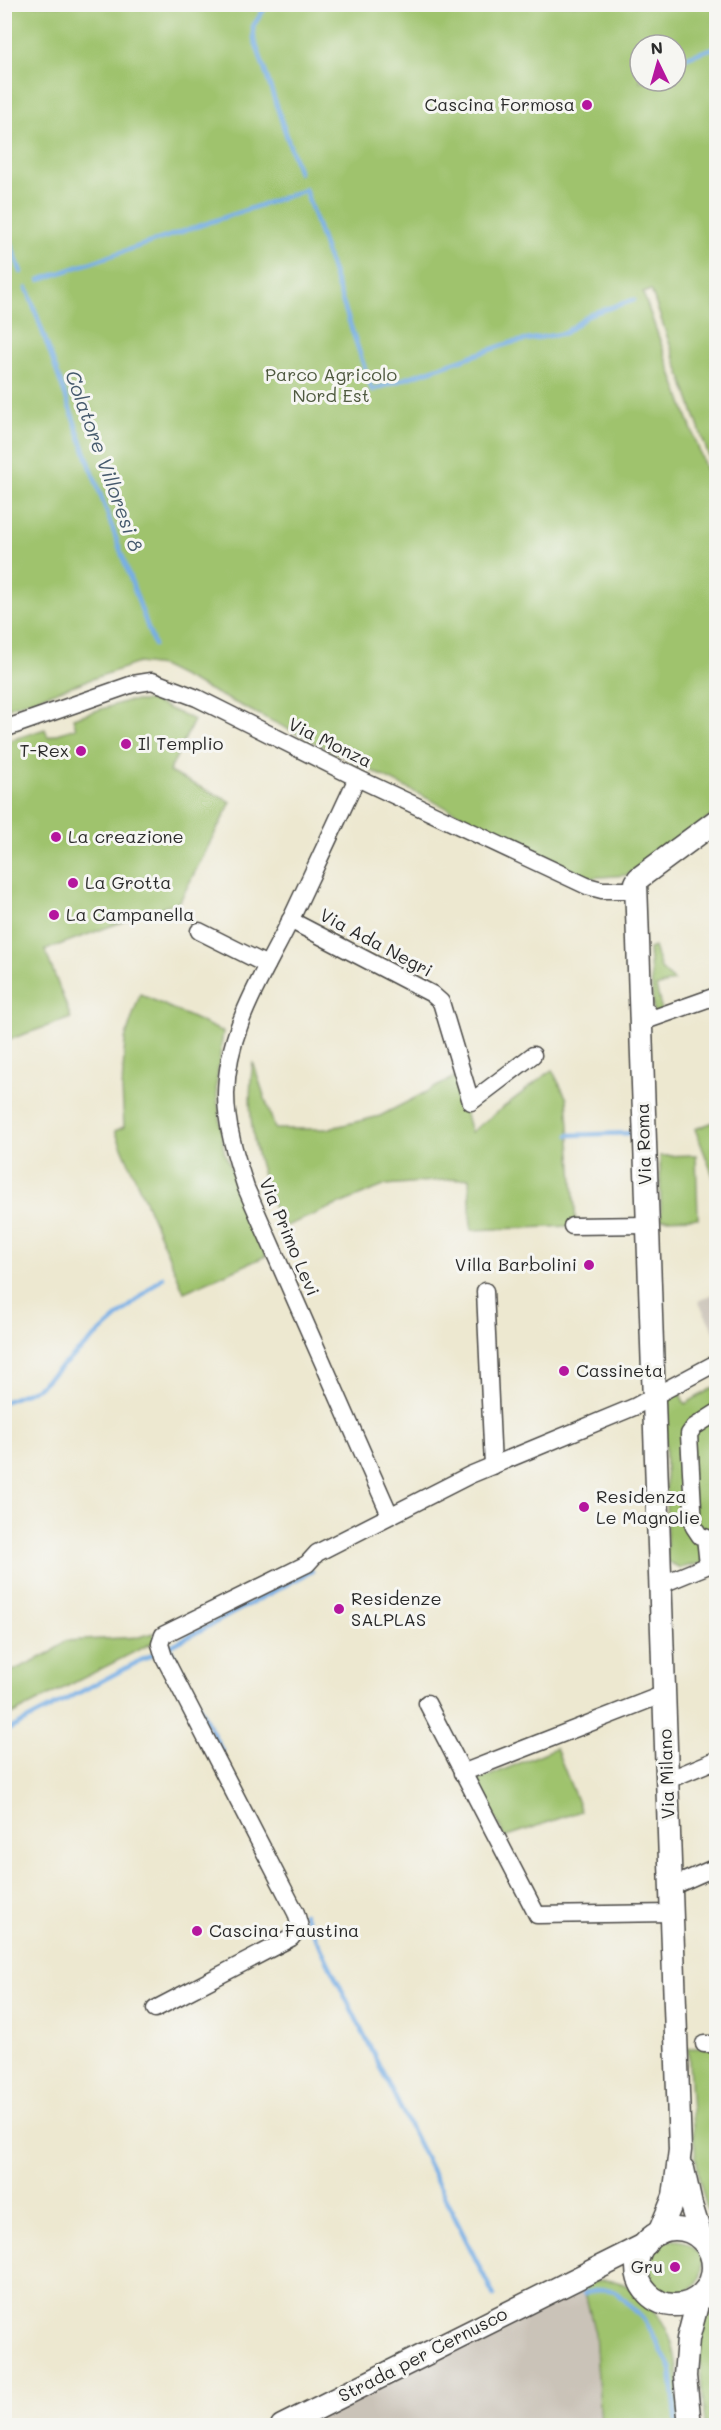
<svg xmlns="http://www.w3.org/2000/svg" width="721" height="2430" viewBox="0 0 721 2430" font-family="Mali,sans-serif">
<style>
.industrial{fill:#cac3b8}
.green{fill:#9fc36d;stroke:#65774c;stroke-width:1.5;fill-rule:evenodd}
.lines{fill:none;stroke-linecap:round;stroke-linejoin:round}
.stream{stroke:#76aee5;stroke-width:4.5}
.street-casing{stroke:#484744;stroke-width:19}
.secondary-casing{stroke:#484744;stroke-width:25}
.street{stroke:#fff;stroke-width:16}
.secondary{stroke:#fff;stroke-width:22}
.poi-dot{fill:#b5179e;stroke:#f6f6f2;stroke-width:2}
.labels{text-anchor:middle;stroke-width:6;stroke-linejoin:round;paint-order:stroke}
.poi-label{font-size:18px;fill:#2b2b2b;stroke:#f6f6f2;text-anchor:start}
.park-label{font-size:18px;fill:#4e593f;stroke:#f6f6f2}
.street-label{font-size:18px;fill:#2b2b2b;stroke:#f6f6f2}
.water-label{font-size:20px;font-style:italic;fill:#45596c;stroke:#f6f6f2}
</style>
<rect width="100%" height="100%" fill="#f6f6f2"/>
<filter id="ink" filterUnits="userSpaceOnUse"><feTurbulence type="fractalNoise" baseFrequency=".0167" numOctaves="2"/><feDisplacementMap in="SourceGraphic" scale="12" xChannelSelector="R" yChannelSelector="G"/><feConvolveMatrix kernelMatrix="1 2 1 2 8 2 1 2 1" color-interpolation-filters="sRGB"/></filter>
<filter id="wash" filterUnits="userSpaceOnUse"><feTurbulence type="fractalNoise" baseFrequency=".008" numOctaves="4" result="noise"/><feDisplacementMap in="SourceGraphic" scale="24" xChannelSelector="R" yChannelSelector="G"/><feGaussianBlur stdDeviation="1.35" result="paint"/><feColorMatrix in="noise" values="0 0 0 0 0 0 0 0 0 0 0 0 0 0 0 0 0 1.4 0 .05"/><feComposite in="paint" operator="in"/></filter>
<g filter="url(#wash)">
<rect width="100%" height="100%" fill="#ede8d0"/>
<g class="industrial">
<path d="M716,1292V1335L698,1301Z"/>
<path d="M582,2280L594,2332L600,2425L281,2426Z"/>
</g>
<g class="green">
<path d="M4,5H716V477L651,290L643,293L716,498V813L627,875L588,878L161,666L138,663L5,709ZM640,45H676V81H640Z"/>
<path d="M127,701H152L194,720L169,772L231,802L180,901L45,950L71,1018L5,1041V742L45,729L48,737L76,728L73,718Z"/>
<path d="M654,947L661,969L674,981L656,987L663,1015L654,1018L649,949Z"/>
<path d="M140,994L223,1032L216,1087L224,1151L266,1256L184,1292L115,1131L124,1127L122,1089L125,1039Z"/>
<path d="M253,1062L275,1129H327L380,1116L455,1077L471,1132L552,1070L567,1099L576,1223L572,1226L471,1230L469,1178L386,1185L281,1228C260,1171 243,1124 253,1062Z"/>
<path d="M716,1121V1183L695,1129Z"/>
<path d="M696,1155L698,1218L661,1219L660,1156Z"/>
<path d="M716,1386V1560L680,1568L667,1561L665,1402L678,1390L685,1404Z"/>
<path d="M153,1633L156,1641L5,1718L4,1675L52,1652L65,1641L139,1637Z"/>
<path d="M556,1748L581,1811L505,1837L477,1781Z"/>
<path d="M688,2048H716V2227C691,2187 692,2097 688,2048Z"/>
<circle cx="675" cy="2267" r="27"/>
<path d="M602,2280C623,2281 626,2284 642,2298C682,2332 677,2377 683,2425H601L595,2334L583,2284Z"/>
<path d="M716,2307V2425H705L697,2331Z"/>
</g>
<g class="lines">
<g class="stream">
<path d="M268,4L253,26L254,38L299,173"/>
<path d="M676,61L716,47"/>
<path d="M305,189L372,390L510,343L565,333L590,314L634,300"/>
<path d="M4,226L21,272"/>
<path d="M39,280L305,190"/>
<path d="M27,288L154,645"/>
<path d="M4,295L9,293"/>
<path d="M569,1135L636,1133"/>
<path d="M4,1402L37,1388L163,1277"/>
<path d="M4,1732L153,1654"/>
<path d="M222,1751L169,1647L312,1571"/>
<path d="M304,1914L494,2296"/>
<path d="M584,2293L605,2289L616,2291L646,2322L671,2369L677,2426"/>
</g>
</g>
</g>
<g filter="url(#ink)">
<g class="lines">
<g class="street-casing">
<g id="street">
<path d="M4,729L133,684L152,681L197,698L357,778L587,886L602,890H636"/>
<path d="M357,778C335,825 313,873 291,919C263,976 227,1028 226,1094C226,1127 236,1157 246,1188L390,1515"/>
<path d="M290,920L432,994L441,1002L471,1102L533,1055"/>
<path d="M199,931L267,965"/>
<path d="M639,1012H648V1020L716,996"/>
<path d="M572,1226L648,1225"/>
<path d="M485,1291L493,1466"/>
<path d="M708,1565L705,1537L700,1536L694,1527L689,1434L694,1427L716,1413"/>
<path d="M660,1585L716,1562"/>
<path d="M427,1703L537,1915L672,1913"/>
<path d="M462,1773L664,1694"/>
<path d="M668,1780L716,1760"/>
<path d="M671,1887L716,1867"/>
<path d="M155,2009L291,1938L300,1927L296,1913L164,1657L160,1644L163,1635L307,1564L317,1553L470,1475L634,1407L716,1363"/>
<path d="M704,2044H716"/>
</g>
</g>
<g class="secondary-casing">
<g id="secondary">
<path d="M683,2169L691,2205L702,2240"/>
<circle cx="675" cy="2267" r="38"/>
<path d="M659,2233L674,2197L680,2150L636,883L639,878L716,821"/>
<path d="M282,2426L646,2244"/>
<path d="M690,2426L685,2376L688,2339L699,2297"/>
</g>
</g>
<use href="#street" class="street"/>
<use href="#secondary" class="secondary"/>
</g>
</g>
<g class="poi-dot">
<circle cx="587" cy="105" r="6"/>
<circle cx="126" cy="744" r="6"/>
<circle cx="81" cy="751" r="6"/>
<circle cx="56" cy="837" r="6"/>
<circle cx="73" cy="883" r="6"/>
<circle cx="54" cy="915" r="6"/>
<circle cx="589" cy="1265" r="6"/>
<circle cx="564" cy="1371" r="6"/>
<circle cx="584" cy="1507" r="6"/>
<circle cx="339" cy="1609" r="6"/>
<circle cx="197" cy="1931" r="6"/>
<circle cx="675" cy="2267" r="6"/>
</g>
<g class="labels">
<g class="poi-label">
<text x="575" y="111" text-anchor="end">Cascina Formosa</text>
<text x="138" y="750">Il Templio</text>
<text x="69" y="757" text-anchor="end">T-Rex</text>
<text x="68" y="843">La creazione</text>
<text x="85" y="889">La Grotta</text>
<text x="66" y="921">La Campanella</text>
<text x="577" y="1271" text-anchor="end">Villa Barbolini</text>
<text x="576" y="1377">Cassineta</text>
<text x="596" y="1503">Residenza<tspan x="596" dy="21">Le Magnolie</tspan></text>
<text x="351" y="1605">Residenze<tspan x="351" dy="21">SALPLAS</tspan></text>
<text x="209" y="1937">Cascina Faustina</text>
<text x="663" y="2273" text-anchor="end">Gru</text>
</g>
<g class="park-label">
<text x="331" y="381">Parco Agricolo<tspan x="331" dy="21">Nord Est</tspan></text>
</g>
<g class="street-label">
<text transform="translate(330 743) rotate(26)" y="6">Via Monza</text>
<text transform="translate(376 943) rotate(28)" y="6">Via Ada Negri</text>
<text transform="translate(644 1144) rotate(-92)" y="6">Via Roma</text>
<text transform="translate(289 1237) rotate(67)" y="6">Via Primo Levi</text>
<text transform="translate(667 1774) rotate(-92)" y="6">Via Milano</text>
<text transform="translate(423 2355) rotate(-27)" y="6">Strada per Cernusco</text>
</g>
<g class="water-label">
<text transform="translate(104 461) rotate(70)" y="7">Colatore Villoresi 8</text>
</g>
</g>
<rect width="721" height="2430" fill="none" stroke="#f6f6f2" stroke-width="24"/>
<g transform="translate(658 63) rotate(355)"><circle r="28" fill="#f6f6f2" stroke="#a5a5a2" stroke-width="1.5"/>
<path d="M0-4.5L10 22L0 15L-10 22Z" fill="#b5179e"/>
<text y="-9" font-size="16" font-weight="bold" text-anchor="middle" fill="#2b2b2b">N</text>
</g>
</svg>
